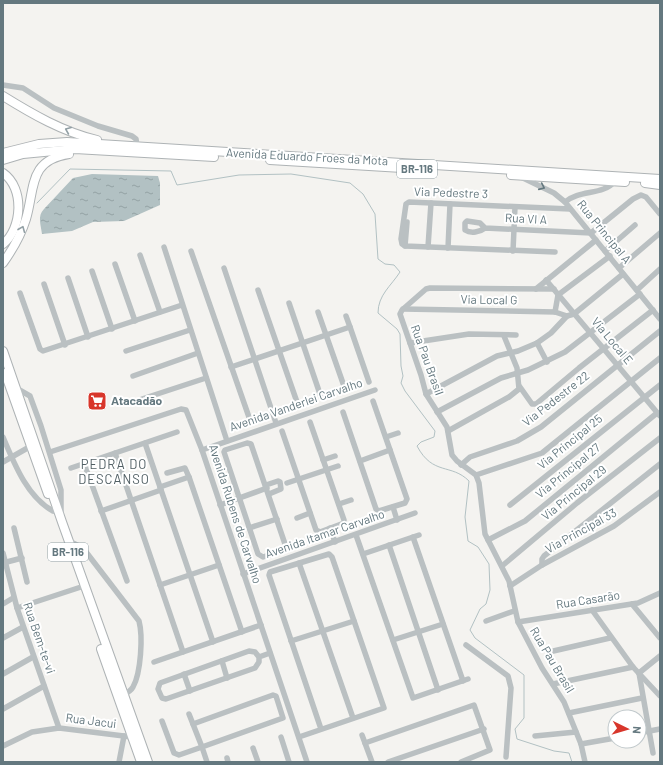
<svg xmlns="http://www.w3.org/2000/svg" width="663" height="765" viewBox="0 0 663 765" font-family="Barlow,sans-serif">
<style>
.water{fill:url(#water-ripples)}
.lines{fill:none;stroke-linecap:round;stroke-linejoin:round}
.stream{stroke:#b2c1c3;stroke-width:1}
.highway-casing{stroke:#aeb3b5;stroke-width:10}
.minor{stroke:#bac0c2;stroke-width:5.5}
.highway{stroke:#fff;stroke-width:8}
.oneway{stroke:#92a0a5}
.oneway2{stroke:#64787f}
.labels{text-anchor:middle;stroke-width:4;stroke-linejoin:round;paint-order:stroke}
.shield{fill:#fff;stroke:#92a0a5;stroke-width:1}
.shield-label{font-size:11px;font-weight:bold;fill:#64787f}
.street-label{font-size:12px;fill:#64787f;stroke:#fff}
.poi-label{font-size:12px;font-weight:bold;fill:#64787f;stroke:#fff;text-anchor:start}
.neighbourhood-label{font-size:13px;letter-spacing:1px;fill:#526065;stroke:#fff}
</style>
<defs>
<pattern id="water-ripples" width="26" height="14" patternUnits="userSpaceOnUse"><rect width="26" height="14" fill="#b2c1c3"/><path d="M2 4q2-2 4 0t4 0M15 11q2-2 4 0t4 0" fill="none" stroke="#94a2a4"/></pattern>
</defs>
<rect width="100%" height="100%" fill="#f4f3f0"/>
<path class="water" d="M92,174L158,176L160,183V205L124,221L93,222L72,231L42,234C41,225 37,216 44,209L73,178Z"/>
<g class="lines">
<path class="stream" d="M37,203L70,169L171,171L177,185L239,175L291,174L350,183L363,194L375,214L378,259L385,264L394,265L400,272C391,286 378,295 378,313L397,329L400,334L401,366L403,376L401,383L405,391L435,431L434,437L421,442L417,446C433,476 451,463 469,481L465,517L468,541L478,547L489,564L490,590L486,604L480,609L470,630L475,638L524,675V718L515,729L517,739L554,751L569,753L572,762"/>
<g class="highway-casing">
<g id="highway">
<path d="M3,96C32,114 63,132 97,140"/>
<path d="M3,153L39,144L67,142L660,179"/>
<path d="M3,160L23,154L75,149L214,157"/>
<path d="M270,160L402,168"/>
<path d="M3,173C25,188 22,229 3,244"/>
<path d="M511,175L625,182"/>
<path d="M645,183L660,185"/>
<path d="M3,263C13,249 21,235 26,219C35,189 28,160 69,154"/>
<path d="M3,351L62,522L148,762"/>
<path d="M5,373L48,494"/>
<path d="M101,649L141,762"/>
</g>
</g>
<g class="minor">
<path d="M3,85L23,88L54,108L98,126L132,136L136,139L137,146"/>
<path d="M521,177L554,193L565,202L660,319"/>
<path d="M565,202C580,189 603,196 615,181"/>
<path d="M485,228C480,232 471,234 465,230V223L467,221L480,223L485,228L591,233L633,199L641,195L646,197L660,214"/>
<path d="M405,246L407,222"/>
<path d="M164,247L227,441"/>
<path d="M428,247L431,203"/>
<path d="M448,248L450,204"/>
<path d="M191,251L250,420"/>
<path d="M513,251L515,207"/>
<path d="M605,251L635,225"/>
<path d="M555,252L405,246L402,244L401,239L406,204L409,202L570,209"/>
<path d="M140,255L160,312"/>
<path d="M115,264L135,321"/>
<path d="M224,268L276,423"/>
<path d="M619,268L660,233"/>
<path d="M92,271L112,329"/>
<path d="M68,278L88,337"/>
<path d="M546,280L660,416"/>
<path d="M44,284L65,345"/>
<path d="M536,289L596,240"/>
<path d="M554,289L430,288L426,289L402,310L400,314L421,375L426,394L447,427L452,455L457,461L476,475L479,483L485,534L509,581L518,622L542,668L564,702L581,744L585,762"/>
<path d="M258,290L298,405"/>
<path d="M637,290L660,269"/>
<path d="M20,293L40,349L43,351L182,305"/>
<path d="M289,303L321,397"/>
<path d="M403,309L555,312L567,316L574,314L623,274"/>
<path d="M318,312L345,389"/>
<path d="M555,312L558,295L610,256"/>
<path d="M346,316L350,327"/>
<path d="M410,343L469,334L516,335"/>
<path d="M537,343L547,362"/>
<path d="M126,351L190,330"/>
<path d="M231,367L350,327L369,382"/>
<path d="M133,376L198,353"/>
<path d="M520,387L532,404H536L579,368L653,310"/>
<path d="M16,388L30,396L41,426L61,490V514"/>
<path d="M426,394L497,356L518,351L537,343L551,333L567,316"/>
<path d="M142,399L206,378"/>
<path d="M343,412L376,509L379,511L405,503L407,499L373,401"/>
<path d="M437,412L501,378L528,370L565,352L640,294"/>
<path d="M282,431L316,530L320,532L344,523V520L310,422"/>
<path d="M448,431L509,397L519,389L517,368L504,336"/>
<path d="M3,437C14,463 27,497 53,511"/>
<path d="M386,437L398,433"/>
<path d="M145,443L213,642"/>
<path d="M247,443L251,444L286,547L284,550L263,557L258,554L224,452L225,450Z"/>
<path d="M202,450L375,390"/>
<path d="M50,452L181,409L186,410L202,450L307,762"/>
<path d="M115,453L183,652"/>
<path d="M323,460L335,456"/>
<path d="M360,461L390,450"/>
<path d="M3,462L31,446"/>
<path d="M84,463L127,581"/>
<path d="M461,465L470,457L517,441L541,427L660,331"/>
<path d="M71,468L177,432"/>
<path d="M476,475L542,453L660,358"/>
<path d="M189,477L242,632"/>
<path d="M287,483L338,466"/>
<path d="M266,485L278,481L280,482L281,489L269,494"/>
<path d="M160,487L189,477L185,468L167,473"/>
<path d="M339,504L351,500"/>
<path d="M220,505L267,488"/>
<path d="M510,505L660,385"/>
<path d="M393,507L397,520"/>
<path d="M101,511L161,490"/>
<path d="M297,518L310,513"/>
<path d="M14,528L27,582"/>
<path d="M249,528L277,519"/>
<path d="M330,528L335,542"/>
<path d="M356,535L413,698L468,679"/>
<path d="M413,537L463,681"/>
<path d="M488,540L525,521L657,413"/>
<path d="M69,541L83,548L139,621C143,636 141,673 133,687C131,691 127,693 123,695"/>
<path d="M389,545L438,690"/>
<path d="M3,553L17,608L59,728"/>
<path d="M363,554L419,535"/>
<path d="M3,563L22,558"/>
<path d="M299,563L353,718"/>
<path d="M542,565V559L544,556L660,464"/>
<path d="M502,566L577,503L660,438"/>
<path d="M243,574L415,513"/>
<path d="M160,585L219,565"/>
<path d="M510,586L542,565L614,526L660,492"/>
<path d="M3,604L13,598"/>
<path d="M632,604L660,638"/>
<path d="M17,608L81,587"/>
<path d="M592,610L633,667L660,696"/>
<path d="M486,621L514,611"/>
<path d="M518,622L638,603L660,593"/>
<path d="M3,638L23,627"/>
<path d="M393,640L443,624"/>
<path d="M291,641L354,621"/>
<path d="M466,645L508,676L511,688L506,757"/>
<path d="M549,652L610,638"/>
<path d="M259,657V662L255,668L166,699L162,698L158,689L160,683L249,651L255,652L259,657L270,653"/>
<path d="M222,661L227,678"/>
<path d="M154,662L261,625"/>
<path d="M639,673L653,753"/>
<path d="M639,673L660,656"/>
<path d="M3,674L33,657"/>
<path d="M184,674L190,691"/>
<path d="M553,684L633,667"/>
<path d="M3,709L44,686"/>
<path d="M569,713L642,698"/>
<path d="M162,721L174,753L179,755L202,747L189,714"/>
<path d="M193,724L273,695L276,696L283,718L202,747L207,762"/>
<path d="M639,733L660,729"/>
<path d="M362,735L372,762"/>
<path d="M535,736L576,732"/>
<path d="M281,737L289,762"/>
<path d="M299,737L384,708L332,557L329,554L270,572L269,575L321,729"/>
<path d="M365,743L474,705L490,750L461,762"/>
<path d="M581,744L615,738"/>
<path d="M3,746L32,732L59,728L132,737"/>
<path d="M253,748L258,762"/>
<path d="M227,758L228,762"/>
<path d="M119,762L124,736"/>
<path d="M388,762L484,729"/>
</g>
<use href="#highway" class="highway"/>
</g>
<defs><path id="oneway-chevron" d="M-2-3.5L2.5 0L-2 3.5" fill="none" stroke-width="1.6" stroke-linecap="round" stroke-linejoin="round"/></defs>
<g class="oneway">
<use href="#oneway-chevron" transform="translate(68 130) rotate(-157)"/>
<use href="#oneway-chevron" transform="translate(22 229) rotate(-68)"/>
</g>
<use class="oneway2" href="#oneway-chevron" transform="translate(542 187) rotate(24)"/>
<defs>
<g id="supermarket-square" transform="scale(1)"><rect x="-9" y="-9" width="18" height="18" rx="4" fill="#d8362b" stroke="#fff"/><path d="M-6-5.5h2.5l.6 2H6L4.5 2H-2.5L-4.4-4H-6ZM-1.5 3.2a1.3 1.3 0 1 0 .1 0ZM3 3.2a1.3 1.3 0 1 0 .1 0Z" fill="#fff"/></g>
</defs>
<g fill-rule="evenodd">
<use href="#supermarket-square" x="97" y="401"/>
</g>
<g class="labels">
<g class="shield">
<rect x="397" y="160" width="40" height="18" rx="3"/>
<rect x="48" y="543" width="40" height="18" rx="3"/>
</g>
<g class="shield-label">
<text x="417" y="173">BR-116</text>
<text x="68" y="556">BR-116</text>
</g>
<g class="street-label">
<text transform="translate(307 157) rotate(3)" y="4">Avenida Eduardo Froes da Mota</text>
<text transform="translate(451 193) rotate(2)" y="4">Via Pedestre 3</text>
<text transform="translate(526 219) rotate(3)" y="4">Rua VI A</text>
<text transform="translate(604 232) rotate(51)" y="4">Rua Principal A</text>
<text transform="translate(489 300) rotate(1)" y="4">Via Local G</text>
<text transform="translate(612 341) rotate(50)" y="4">Via Local E</text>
<text transform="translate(427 360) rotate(70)" y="4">Rua Pau Brasil</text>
<text transform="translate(556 399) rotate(-38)" y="4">Via Pedestre 22</text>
<text transform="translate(296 405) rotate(-19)" y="4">Avenida Vanderlei Carvalho</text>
<text transform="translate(570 442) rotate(-39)" y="4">Via Principal 25</text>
<text transform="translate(568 471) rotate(-39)" y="4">Via Principal 27</text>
<text transform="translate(574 493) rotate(-39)" y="4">Via Principal 29</text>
<text transform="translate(235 514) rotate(72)" y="4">Avenida Rubens de Carvalho</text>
<text transform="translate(581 531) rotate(-29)" y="4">Via Principal 33</text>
<text transform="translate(325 534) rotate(-19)" y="4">Avenida Itamar Carvalho</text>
<text transform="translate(588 600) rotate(-9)" y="4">Rua Casarão</text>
<text transform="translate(39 638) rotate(71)" y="4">Rua Bem-te-vi</text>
<text transform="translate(552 660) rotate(59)" y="4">Rua Pau Brasil</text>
<text transform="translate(91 721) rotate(7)" y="4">Rua Jacui</text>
</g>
<g class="poi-label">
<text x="111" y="405">Atacadão</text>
</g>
<g class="neighbourhood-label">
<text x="114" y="469">PEDRA DO<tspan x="114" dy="15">DESCANSO</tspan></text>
</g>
</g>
<rect width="663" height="765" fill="none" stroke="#64787f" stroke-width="8"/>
<g transform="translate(627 729) rotate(95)"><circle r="19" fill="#ffffff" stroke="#c1c9cc"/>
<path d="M0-3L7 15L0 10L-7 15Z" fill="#d8362b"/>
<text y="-6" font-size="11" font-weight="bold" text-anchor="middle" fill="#64787f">N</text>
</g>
</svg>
